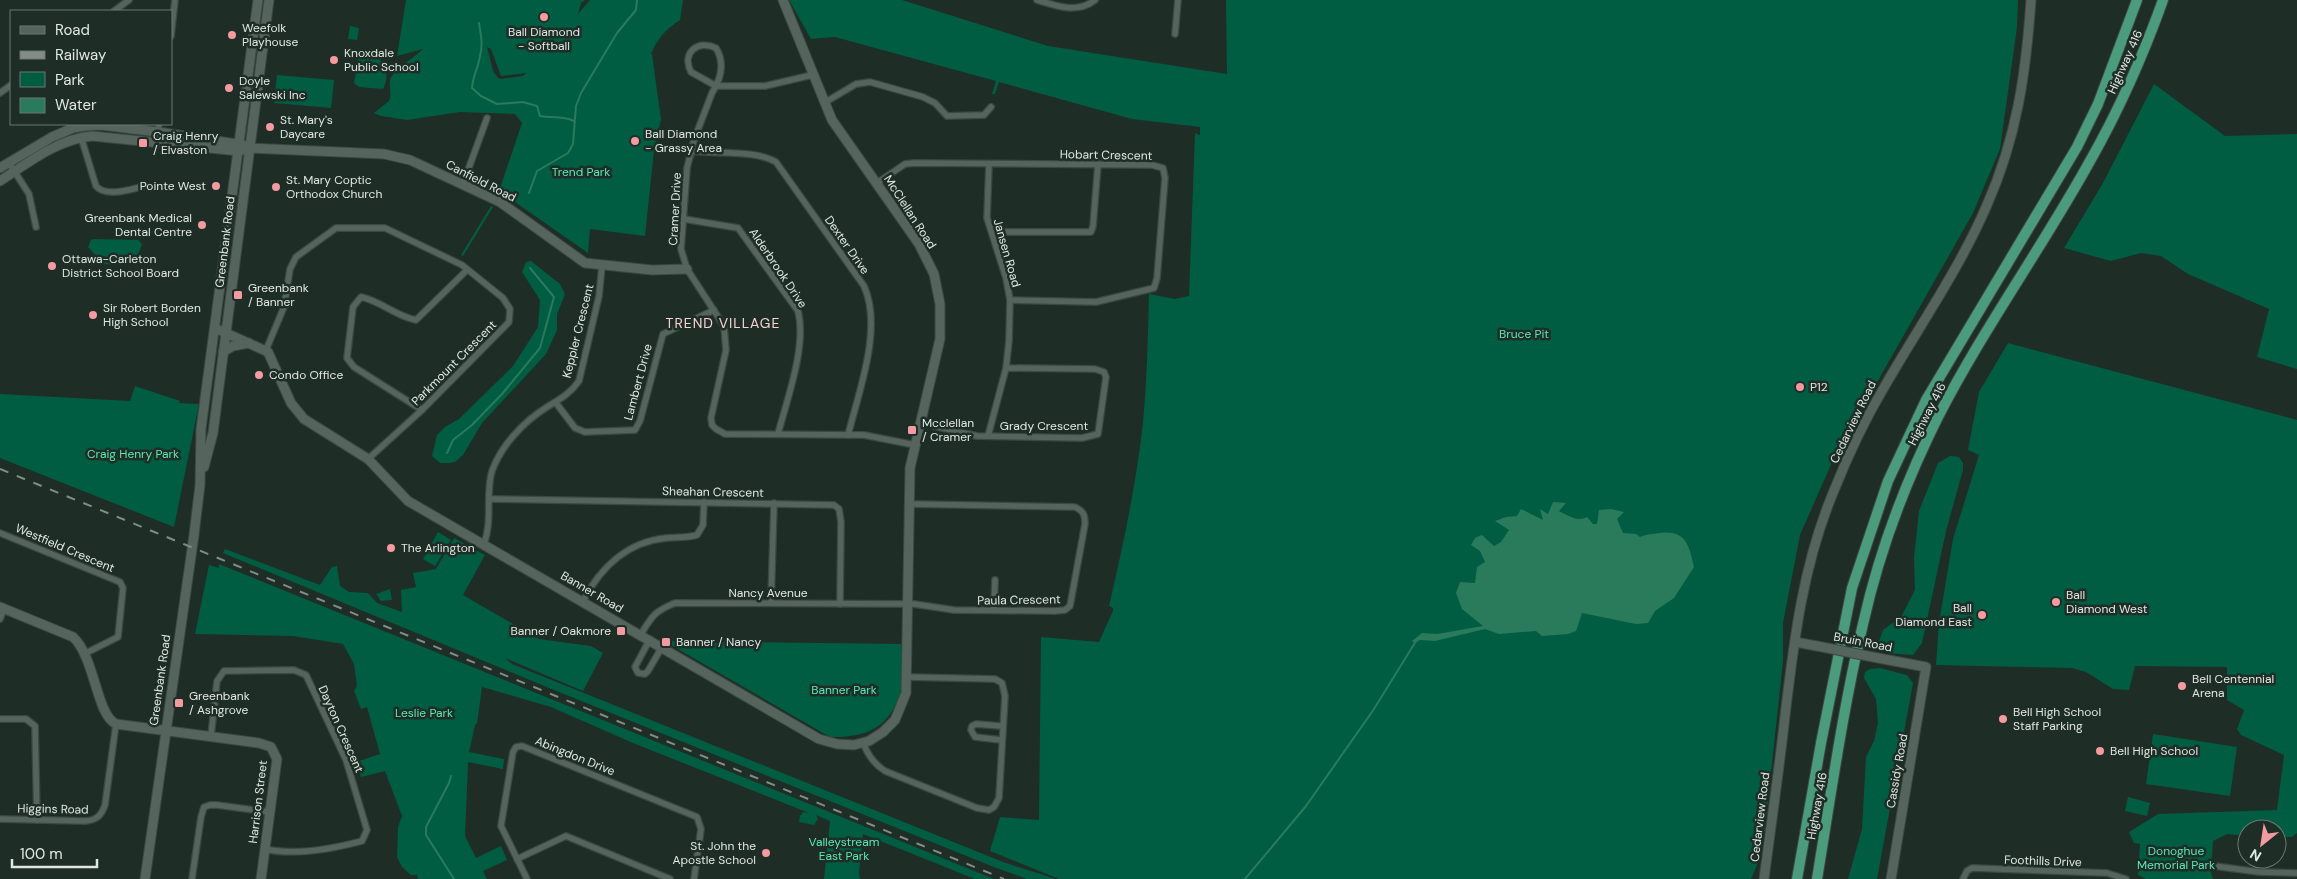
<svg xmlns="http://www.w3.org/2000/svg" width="2297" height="879" viewBox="0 0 2297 879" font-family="'DM Sans',sans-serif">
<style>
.green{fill:#015d42;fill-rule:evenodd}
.water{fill:#2a7a5c}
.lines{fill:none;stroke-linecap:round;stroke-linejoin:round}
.stream{stroke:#2a7a5c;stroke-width:2}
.street-casing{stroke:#3c4843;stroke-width:8}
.secondary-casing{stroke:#3c4843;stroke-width:11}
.highway-casing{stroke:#3c4843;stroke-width:12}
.street{stroke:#55645d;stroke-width:5.5}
.secondary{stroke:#55645d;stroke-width:9}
.highway{stroke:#4b9c7c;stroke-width:10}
.rail{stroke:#828d88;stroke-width:2;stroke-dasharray:9 9;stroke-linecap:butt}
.secondary-bridge-casing{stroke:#3c4843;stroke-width:11;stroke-linecap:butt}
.secondary-bridge{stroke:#55645d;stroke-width:9}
.poi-dot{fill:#f49aa1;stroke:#1f2d27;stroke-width:2}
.labels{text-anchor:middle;stroke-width:5;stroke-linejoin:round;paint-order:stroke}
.poi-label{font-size:12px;fill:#dfe8e3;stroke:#1f2d27;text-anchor:start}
.street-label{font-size:12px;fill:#dfe8e3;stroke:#1f2d27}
.park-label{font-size:12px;fill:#5ce8b4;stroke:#1f2d27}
.neighbourhood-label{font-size:14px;letter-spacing:1px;fill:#f6d2d4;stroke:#1f2d27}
</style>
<rect width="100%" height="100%" fill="#1f2d27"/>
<g class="green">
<path d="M406,0H585L581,3L578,14L590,0H683L680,20C666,29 657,39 651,54L652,55L661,119L654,150L645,236L590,229L588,253L499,191L522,123L515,114L460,112L407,120L381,116L374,113L389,101C392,94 389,87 390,80C393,70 415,57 423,49L397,56ZM487,47L491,49L501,76L526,73L523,76L501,79L498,78L493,71Z"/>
<path d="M789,0H902L1048,46L1227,74L1226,0H2018L2017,27L2000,149L1973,213L1833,460L1800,535L1783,623V661L1764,837L1759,860L1751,879H1059L990,851L1000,817L1039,820L1041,637L1099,642L1113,611V608L1109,606C1123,546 1136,485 1143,423C1147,380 1148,337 1149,294L1175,299L1189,296L1195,133L1200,135V127L1132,119L999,82L995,94H992L996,81L835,37L811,39Z"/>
<path d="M350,26L359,28L357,40L348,39Z"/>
<path d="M367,52C385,58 391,73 383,89L359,87L354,83L359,53Z"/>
<path d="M277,75L334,80L331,108L274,103Z"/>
<path d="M2154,84L2225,136L2297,134V369L2257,357L2269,309L2188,274L2161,256L2141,253L2111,261L2064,248L2103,183Z"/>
<path d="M491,206L493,207L463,256L461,255Z"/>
<path d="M94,239L138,240L142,244C137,265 121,265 103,264L88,247L91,240Z"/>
<path d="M531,261L560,284L565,294L557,314V330L546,354L482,423L463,455L455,462L450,463H440L432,456L437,435L445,427L459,419L513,366L538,327L540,300L522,272L526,262Z"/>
<path d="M2008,343L2297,420V833L2292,837H2277V829H2247V836L2227,834L2213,841L2211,872L2213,879H2146L2138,875L2140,844L2134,843L2129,832L2158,814L2277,810L2284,755L2241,735L2237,729L2244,710L2227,700V667L2135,666L2129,690L2113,689L2086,672L2072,668L1936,665L1939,623L1953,539L1979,455L1968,450L1979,392Z"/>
<path d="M135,386L180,401L179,403L199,404L174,527L0,458V394L130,401Z"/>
<path d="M1950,456L1959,457L1963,463V470L1946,531L1922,643L1913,655L1887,653L1884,646L1879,641L1883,630L1901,617L1915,590L1914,558L1919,511L1938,463Z"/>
<path d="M438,532L451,540L435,566L423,559Z"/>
<path d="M454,538L485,555L463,595L539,639L591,646L603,653L583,691L505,658L512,664L1003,862L1056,879H1027L994,867L559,692L223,553L225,549L320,585L332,567L337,566L340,586L349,592L368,593L377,603L402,612L401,590L416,587L413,573L436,569Z"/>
<path d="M219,564L994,879H975L863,834L859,873L860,879H824L830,821L816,815L818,819L814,825L799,822L800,816L803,812L809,813L633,743L551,707L482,687L477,723L475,725L469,752L504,759L503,769L468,762L465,836L476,858L501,846L507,860L483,871L487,879H418L417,875H411L402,867L397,857L398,827L402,816L385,771L361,777L356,762L380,754L367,707L361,709L354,691L357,686L354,664L343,644L293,636L195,634L209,565L219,568Z"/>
<path d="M390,589L392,600L381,601L376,594Z"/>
<path d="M664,641L901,644C902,659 906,677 901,691C890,728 866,738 830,737Z"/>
<path d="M1880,668L1907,675L1913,683L1877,879H1848L1862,829L1866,757L1874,741L1878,723L1876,699L1864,678L1865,672L1870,669Z"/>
<path d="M2153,734L2237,747L2230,796L2146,784Z"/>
<path d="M2128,797L2150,803L2147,816L2125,811Z"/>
</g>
<path class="water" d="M1553,502L1566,503L1559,511C1568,516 1578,522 1587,517L1593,524H1597L1599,510L1611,509L1624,512L1617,519L1623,533L1636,534L1640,537C1647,534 1653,534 1660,533C1686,530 1689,545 1694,567L1674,598L1655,611L1648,623L1636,624L1582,613L1576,631L1568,634L1542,636L1536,631L1499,634L1485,629L1435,641L1420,640L1415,643L1412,641L1422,633L1437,634L1483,626L1462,609L1456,593L1460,582L1475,583L1477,567L1485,562L1480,551L1471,545L1475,538L1482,535L1494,546L1501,542L1509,530L1495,521L1506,517L1517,516L1521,509L1543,520L1540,509L1548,514Z"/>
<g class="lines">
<g class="stream">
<path d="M479,23C481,35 483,45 480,56C478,69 473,75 472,88L481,96L497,104L523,102L537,106L540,116C552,118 563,116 574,121"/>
<path d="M529,193L537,171L568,153L573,144L576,106L581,93L617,33L636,10L637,0"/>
<path d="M447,453L453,440L472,425L502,394L540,348L554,297L530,268"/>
<path d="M451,776L449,783L426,827V835L454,879"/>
<path d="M1245,879L1306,806L1374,709L1416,641"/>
</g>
<g class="street-casing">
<g id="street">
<path d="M1037,0C1057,6 1077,14 1095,0"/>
<path d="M114,11L129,0"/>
<path d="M1175,34L1178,0"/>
<path d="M171,36L175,0"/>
<path d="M716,86L691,72C681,53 698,39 716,48C725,63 721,79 712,93L694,140L687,168L681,249L687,269L724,326L726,350L711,418L712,425L716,429L725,434L864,435L915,445"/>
<path d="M716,86H765L812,75"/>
<path d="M0,93L11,85"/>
<path d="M824,103L856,84L870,82L923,97L935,103L947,116L984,115L991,107"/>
<path d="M81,137L96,186C106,198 131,189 145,186"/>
<path d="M155,143L159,124"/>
<path d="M691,151C715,154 757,150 776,162L864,286C883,328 859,391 848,435"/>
<path d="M9,163L29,194L36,227"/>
<path d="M877,183L905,164L914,163L1152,165L1163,168L1165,178L1157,278L1154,288L1096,302L1010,300"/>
<path d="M463,184L487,118"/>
<path d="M684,219L738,228L798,311C807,346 787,399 778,434"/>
<path d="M992,232H1091L1093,226L1098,164"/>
<path d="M266,350L284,307L290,269L296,257L336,228H385L462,265L503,298L510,309L509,322L422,410L368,459"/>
<path d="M556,403L575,428L585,432L635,430L640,421L663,334L714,310"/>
<path d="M422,410L354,367L347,358L353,307L361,297C381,301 395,316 416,320L467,270"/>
<path d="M921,423L977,436L1082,438L1098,434L1106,377L1104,372L1095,369L1006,368"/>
<path d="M988,436L1006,368L1009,341L1010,300L1006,278L987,218L989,164"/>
<path d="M490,499L834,505L839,509L841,522L840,604"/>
<path d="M0,533L120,582L123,588L118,637L86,653"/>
<path d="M484,544C493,520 485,494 492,471C501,446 523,422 547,407C560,399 570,394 579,381L599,296L602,266"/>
<path d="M583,601C600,568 627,542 666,538C676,537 687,538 697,535L703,525L704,502"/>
<path d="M771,602L774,503"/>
<path d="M994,610L995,580"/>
<path d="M0,619L4,609"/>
<path d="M641,634C652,616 655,611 675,603L914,604L954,610L1055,611L1065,610L1070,606L1085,524C1085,514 1083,511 1075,507L911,504"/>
<path d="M650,639L635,667L638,673L645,674L648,671L662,647"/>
<path d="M0,719H26L35,726L37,820"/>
<path d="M211,736L217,681L224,671L294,670L306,675L346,760L367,830L362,841C332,849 296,856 265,849"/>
<path d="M1001,740L975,737L971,730L972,726L976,724L1001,726"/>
<path d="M863,742C867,754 874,764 885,771L977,808L989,810L994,807L999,798L1005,696L1002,683L995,679L907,677"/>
<path d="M0,819L85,821C97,820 101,816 105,805L116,724"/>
<path d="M517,859L566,836L670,879"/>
<path d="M2214,866L2259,872L2297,873"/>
<path d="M192,879L201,817L204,807L210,805H217L269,812"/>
<path d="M527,879L501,826L513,752L516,747L522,746L697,817L701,829L694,879"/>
<path d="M1963,879L1967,871L1972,868L2107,873L2126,879"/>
</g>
</g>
<g class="secondary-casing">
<g id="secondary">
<path d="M0,168L52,137L73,128L85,126L101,125L158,132L243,145"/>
<path d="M0,181C29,162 58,139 92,136L239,151L250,148L384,154L410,160L500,202L585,263L652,270L687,269"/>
<path d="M215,328L268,352L291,403L304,419L368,459L408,501L819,739L837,744L854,745L869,741L883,732L895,720L906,693L910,468L940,339V304L934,274L919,244L832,120L783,0"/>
<path d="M223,352L233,346L249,343"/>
<path d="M204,467L213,433L269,0"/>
<path d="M0,607L73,637C95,657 96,714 116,724L259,743L271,747L277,759L261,879"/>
<path d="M1795,642L1817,646"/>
<path d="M1878,658L1926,667L1891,879"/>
<path d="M145,879L194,535L200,485L201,429L258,0"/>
<path d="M1764,879C1771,825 1779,771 1785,716C1794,640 1803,565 1833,493C1848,455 1865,419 1886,384C1920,325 1960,268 1987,205C2017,137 2026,73 2031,0"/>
</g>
</g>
<g class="highway-casing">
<g id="highway">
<path d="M1797,879L1821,743L1852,588L1888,481L1926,400L2077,147L2098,104L2137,0"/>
<path d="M1817,879C1831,794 1843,708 1863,624C1879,552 1905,483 1938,417C1983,329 2042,248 2090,161C2119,110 2143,56 2163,0"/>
</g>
</g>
<use href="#street" class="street"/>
<use href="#secondary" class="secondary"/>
<use href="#highway" class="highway"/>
<path class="rail" d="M0,469L1004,879"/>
<g class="secondary-bridge-casing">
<path id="secondary-bridge" d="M1817,646L1878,658"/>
</g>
<use href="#secondary-bridge" class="secondary-bridge"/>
</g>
<g class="poi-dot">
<circle cx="544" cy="17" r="5"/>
<circle cx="232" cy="35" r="5"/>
<circle cx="334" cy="60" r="5"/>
<circle cx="229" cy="88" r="5"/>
<circle cx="270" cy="127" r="5"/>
<circle cx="635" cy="141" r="5"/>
<rect x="138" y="138" width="10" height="10" rx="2.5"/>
<circle cx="216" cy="186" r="5"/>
<circle cx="276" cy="187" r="5"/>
<circle cx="202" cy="225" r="5"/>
<circle cx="52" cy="266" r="5"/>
<rect x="233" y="290" width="10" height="10" rx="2.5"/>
<circle cx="93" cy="315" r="5"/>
<circle cx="259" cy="375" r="5"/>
<circle cx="1800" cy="387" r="5"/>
<rect x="907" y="425" width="10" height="10" rx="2.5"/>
<circle cx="391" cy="548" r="5"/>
<circle cx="2056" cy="602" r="5"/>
<circle cx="1982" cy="615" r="5"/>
<rect x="616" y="626" width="10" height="10" rx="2.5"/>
<rect x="661" y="637" width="10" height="10" rx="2.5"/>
<circle cx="2182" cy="686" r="5"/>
<rect x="174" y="698" width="10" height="10" rx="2.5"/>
<circle cx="2003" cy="719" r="5"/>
<circle cx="2100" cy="751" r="5"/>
<circle cx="766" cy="853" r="5"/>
</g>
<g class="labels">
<g class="poi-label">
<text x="242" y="32">Weefolk<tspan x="242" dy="14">Playhouse</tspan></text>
<text x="544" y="36" text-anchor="middle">Ball Diamond<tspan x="544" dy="14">- Softball</tspan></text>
<text x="344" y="57">Knoxdale<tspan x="344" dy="14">Public School</tspan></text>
<text x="239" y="85">Doyle<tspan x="239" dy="14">Salewski Inc</tspan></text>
<text x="280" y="124">St. Mary's<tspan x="280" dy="14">Daycare</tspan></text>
<text x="645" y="138">Ball Diamond<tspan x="645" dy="14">- Grassy Area</tspan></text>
<text x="153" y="140">Craig Henry<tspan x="153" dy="14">/ Elvaston</tspan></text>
<text x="286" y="184">St. Mary Coptic<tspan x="286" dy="14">Orthodox Church</tspan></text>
<text x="206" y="190" text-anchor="end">Pointe West</text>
<text x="192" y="222" text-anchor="end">Greenbank Medical<tspan x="192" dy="14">Dental Centre</tspan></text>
<text x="62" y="263">Ottawa-Carleton<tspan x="62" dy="14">District School Board</tspan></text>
<text x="248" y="292">Greenbank<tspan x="248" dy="14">/ Banner</tspan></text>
<text x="103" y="312">Sir Robert Borden<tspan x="103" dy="14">High School</tspan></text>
<text x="269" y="379">Condo Office</text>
<text x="1810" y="391">P12</text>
<text x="922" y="427">Mcclellan<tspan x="922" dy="14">/ Cramer</tspan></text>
<text x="401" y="552">The Arlington</text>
<text x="2066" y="599">Ball<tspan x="2066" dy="14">Diamond West</tspan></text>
<text x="1972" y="612" text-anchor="end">Ball<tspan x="1972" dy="14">Diamond East</tspan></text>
<text x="611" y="635" text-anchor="end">Banner / Oakmore</text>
<text x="676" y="646">Banner / Nancy</text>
<text x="2192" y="683">Bell Centennial<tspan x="2192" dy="14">Arena</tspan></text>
<text x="189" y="700">Greenbank<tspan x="189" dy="14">/ Ashgrove</tspan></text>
<text x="2013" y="716">Bell High School<tspan x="2013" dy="14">Staff Parking</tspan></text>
<text x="2110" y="755">Bell High School</text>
<text x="756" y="850" text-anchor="end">St. John the<tspan x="756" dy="14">Apostle School</tspan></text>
</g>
<g class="street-label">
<text transform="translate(2125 62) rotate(-66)" y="4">Highway 416</text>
<text transform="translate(1106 155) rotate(1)" y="4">Hobart Crescent</text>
<text transform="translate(481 181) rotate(27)" y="4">Canfield Road</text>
<text transform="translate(675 209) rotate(-87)" y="4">Cramer Drive</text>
<text transform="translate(910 212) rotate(57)" y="4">McClellan Road</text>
<text transform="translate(225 242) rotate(-83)" y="4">Greenbank Road</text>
<text transform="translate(847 245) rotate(55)" y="4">Dexter Drive</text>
<text transform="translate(1007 253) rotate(74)" y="4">Jansen Road</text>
<text transform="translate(778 268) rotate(56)" y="4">Alderbrook Drive</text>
<text transform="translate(578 331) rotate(-76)" y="4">Keppler Crescent</text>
<text transform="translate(454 363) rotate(-45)" y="4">Parkmount Crescent</text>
<text transform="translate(638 382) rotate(-75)" y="4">Lambert Drive</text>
<text transform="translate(1927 414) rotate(-63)" y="4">Highway 416</text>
<text transform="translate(1853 422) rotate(-64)" y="4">Cedarview Road</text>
<text x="1044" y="430">Grady Crescent</text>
<text transform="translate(713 492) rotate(1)" y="4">Sheahan Crescent</text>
<text transform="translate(65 548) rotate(23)" y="4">Westfield Crescent</text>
<text transform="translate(592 592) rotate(30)" y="4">Banner Road</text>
<text x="768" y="597">Nancy Avenue</text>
<text transform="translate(1019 600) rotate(-1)" y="4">Paula Crescent</text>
<text transform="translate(1863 642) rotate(11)" y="4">Bruin Road</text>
<text transform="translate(160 680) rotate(-82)" y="4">Greenbank Road</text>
<text transform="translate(341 729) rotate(66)" y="4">Dayton Crescent</text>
<text transform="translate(575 756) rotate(22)" y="4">Abingdon Drive</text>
<text transform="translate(1897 771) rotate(-80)" y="4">Cassidy Road</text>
<text transform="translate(258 802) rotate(-83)" y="4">Harrison Street</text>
<text transform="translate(1817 806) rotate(-80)" y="4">Highway 416</text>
<text transform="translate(53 809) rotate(1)" y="4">Higgins Road</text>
<text transform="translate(1760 817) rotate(-83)" y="4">Cedarview Road</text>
<text transform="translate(2043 861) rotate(2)" y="4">Foothills Drive</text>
</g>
<g class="park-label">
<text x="581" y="176">Trend Park</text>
<text x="1524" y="338">Bruce Pit</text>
<text x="133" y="458">Craig Henry Park</text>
<text x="844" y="694">Banner Park</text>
<text x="424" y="717">Leslie Park</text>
<text x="844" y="846">Valleystream<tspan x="844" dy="14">East Park</tspan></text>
<text x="2176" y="855">Donoghue<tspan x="2176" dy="14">Memorial Park</tspan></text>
</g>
<g class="neighbourhood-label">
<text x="723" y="328">TREND VILLAGE</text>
</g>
</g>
<rect x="10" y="10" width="162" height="115" fill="#1f2d27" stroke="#6c7872"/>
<rect x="20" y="26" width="25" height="8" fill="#55645d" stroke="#6c7872"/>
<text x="55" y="35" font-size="15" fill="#dfe8e3">Road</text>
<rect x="20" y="51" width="25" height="8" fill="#828d88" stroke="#6c7872"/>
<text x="55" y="60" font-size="15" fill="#dfe8e3">Railway</text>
<rect x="20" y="72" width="25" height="15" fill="#015d42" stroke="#6c7872"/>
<text x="55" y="85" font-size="15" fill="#dfe8e3">Park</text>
<rect x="20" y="98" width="25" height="15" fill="#2a7a5c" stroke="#6c7872"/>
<text x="55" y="110" font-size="15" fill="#dfe8e3">Water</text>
<g transform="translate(2262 844) rotate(210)"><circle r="24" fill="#1f2d27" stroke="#6c7872"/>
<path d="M0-4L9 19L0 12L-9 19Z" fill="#f49aa1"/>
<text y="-8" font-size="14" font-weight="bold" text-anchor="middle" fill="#dfe8e3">N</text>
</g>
<path d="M12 859v8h85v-8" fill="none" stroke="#dfe8e3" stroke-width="2.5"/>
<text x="20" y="859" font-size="15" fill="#dfe8e3" stroke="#1f2d27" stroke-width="4" paint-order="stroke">100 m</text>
</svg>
